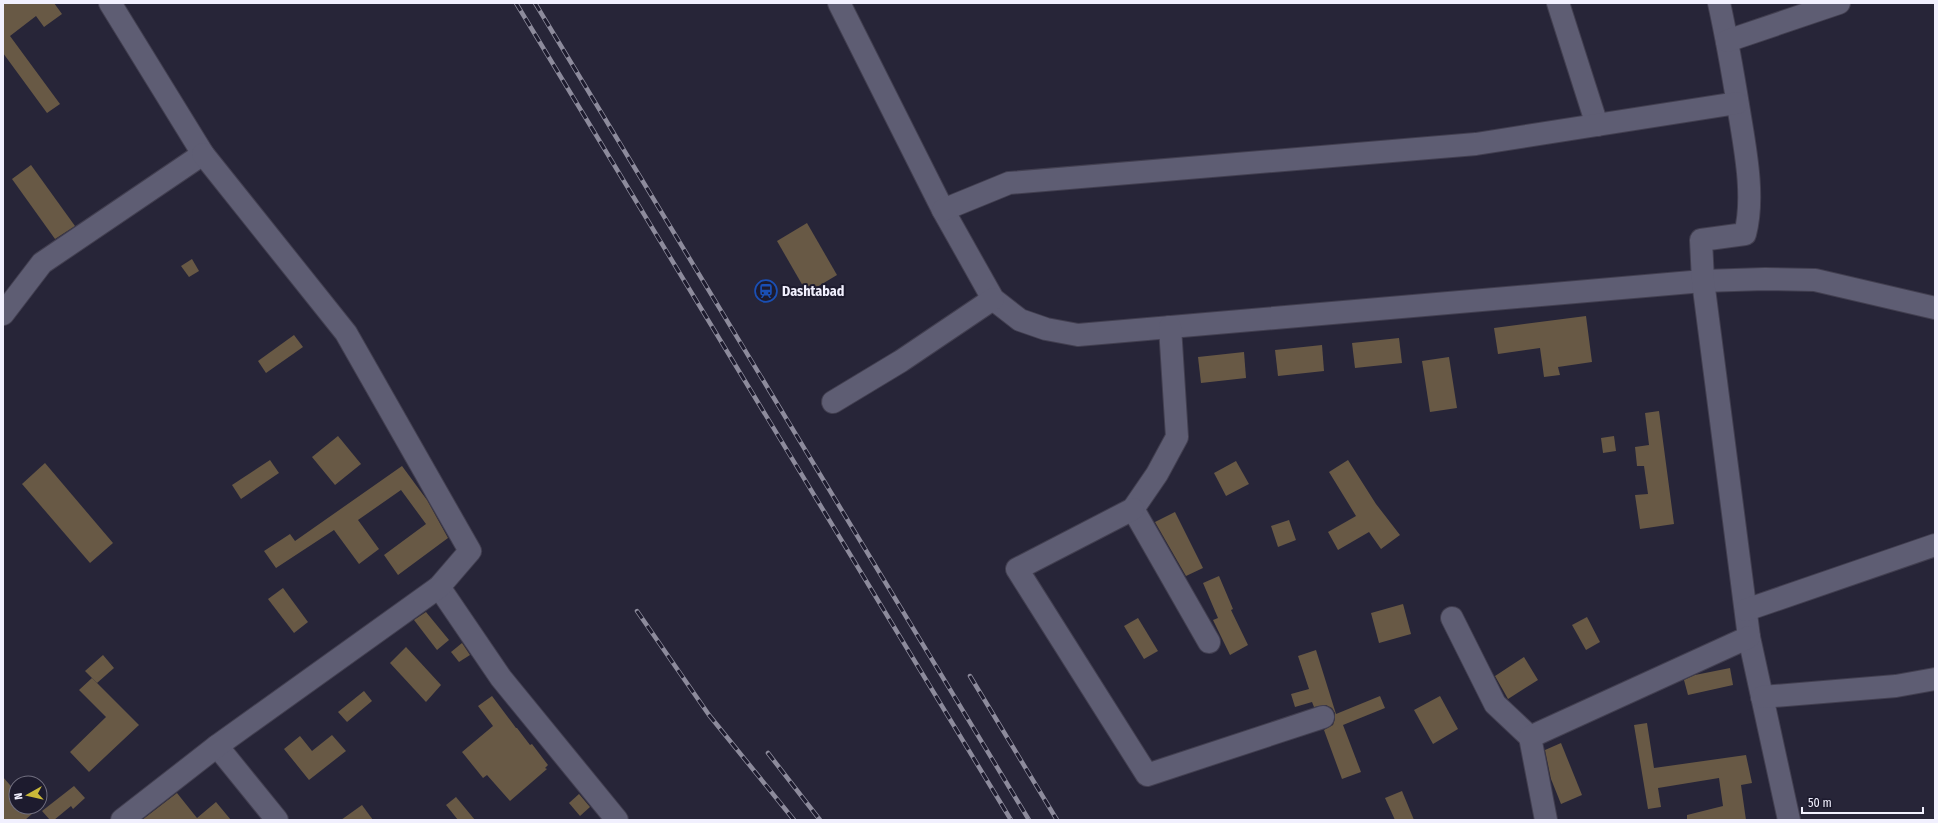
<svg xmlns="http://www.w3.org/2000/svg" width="1938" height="823" viewBox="0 0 1938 823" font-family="'Fira Sans Condensed',sans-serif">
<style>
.building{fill:#685945}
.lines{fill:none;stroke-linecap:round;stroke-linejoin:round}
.minor-casing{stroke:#423f50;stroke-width:24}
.minor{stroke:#5e5d73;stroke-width:22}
.rail-casing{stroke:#8d8b9c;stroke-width:4.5}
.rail{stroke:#1d1b2e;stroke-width:3;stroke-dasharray:9;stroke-linecap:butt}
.labels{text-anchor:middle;stroke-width:4;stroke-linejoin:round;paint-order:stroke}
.poi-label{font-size:14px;font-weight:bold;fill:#f1f0fe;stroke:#1d1b2e;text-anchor:start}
</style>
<rect width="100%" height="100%" fill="#272538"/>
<g class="building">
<path d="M3,3H54L62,14L44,27L36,16L10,36L60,104L47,113L3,53Z"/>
<path d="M31,165L75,226L55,239L12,179Z"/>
<path d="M807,223L837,275L807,293L777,241Z"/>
<path d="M192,259L199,271L189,277L181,266Z"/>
<path d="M1586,316L1592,362L1558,367L1560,375L1544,377L1540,348L1498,354L1494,328Z"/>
<path d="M294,335L303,347L266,373L258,361Z"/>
<path d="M1399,338L1402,363L1355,368L1352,343Z"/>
<path d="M1322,345L1324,371L1278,376L1275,350Z"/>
<path d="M1244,352L1246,378L1201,383L1198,357Z"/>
<path d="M1449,357L1457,408L1430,412L1422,361Z"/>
<path d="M1659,411L1674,524L1640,529L1635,495L1648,494L1644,466H1637L1635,447L1649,445L1645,413Z"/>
<path d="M338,436L361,464L335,485L312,457Z"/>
<path d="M1614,436L1616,451L1603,453L1601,438Z"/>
<path d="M270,460L279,473L241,499L232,485Z"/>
<path d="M1348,460L1376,504L1400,535L1381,549L1369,532L1338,550L1328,532L1356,516L1329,472Z"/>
<path d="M1236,461L1249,484L1226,496L1214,473Z"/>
<path d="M45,463L113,543L90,563L22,484Z"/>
<path d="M402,466L427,500L448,538L398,575L384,555L426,524L401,490L358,520L379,549L359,564L334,530L276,568L264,551L290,534L295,541Z"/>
<path d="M1175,512L1203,568L1186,576L1155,522Z"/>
<path d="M1289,520L1296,540L1278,547L1271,526Z"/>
<path d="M1219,576L1233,609L1231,610L1248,645L1230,655L1213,620L1218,618L1203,583Z"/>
<path d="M283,588L308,622L294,633L268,599Z"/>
<path d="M1403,604L1411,634L1379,643L1371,613Z"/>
<path d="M426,612L449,640L437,650L414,620Z"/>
<path d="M1587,617L1600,642L1586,650L1572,625Z"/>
<path d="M1138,618L1158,651L1144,659L1124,626Z"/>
<path d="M462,643L470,655L459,662L451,652Z"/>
<path d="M406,647L441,685L426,702L390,663Z"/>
<path d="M1316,650L1336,714L1380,696L1385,708L1343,725L1361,772L1342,779L1324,730L1333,725L1335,719V713L1332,708L1326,705L1314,707L1312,702L1295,707L1291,694L1309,689L1298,656Z"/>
<path d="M103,655L114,668L97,683L85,671Z"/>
<path d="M1524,657L1538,680L1508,699L1495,676Z"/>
<path d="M1730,668L1733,685L1688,695L1684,680L1695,675Z"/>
<path d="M92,678L139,725L89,772L70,752L106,717L79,690Z"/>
<path d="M364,691L372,701L347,722L338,712Z"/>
<path d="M492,696L516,728H517L530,745L532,744L548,765L545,768L547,769L510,801L487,775L483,778L462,752L493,726L478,706Z"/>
<path d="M1440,696L1458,729L1433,744L1414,710Z"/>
<path d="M1647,723L1654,768L1746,755L1752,783L1741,785L1746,820H1687V815L1723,806L1719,778L1658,788L1661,807L1648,809L1634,725Z"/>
<path d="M332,735L346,751L309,780L284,749L300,736L312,751Z"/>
<path d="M1561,743L1582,795L1561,804L1551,779L1545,750Z"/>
<path d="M3,777L16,792V807H40L25,820H3Z"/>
<path d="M74,786L85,798L73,809L71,806L54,820H50L42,811Z"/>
<path d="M1402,791L1414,820H1395L1385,798Z"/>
<path d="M177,793L197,818L216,802L231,820H142Z"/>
<path d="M579,794L590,807L580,816L569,803Z"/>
<path d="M456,797L475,820H458L446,805Z"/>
<path d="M362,805L373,820H341Z"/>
</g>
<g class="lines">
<g class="minor-casing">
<g id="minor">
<path d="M839,3L943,210L993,299L1020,320L1046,329L1078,335L1703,281L1765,279L1815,280L1935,308"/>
<path d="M1558,3L1597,125"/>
<path d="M1719,3C1727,39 1733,74 1739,111C1745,148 1755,197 1745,234L1701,240L1703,281L1749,637L1789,820"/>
<path d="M1727,41L1839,3"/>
<path d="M943,210L1009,183L1476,144L1737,103"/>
<path d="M3,314L42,263L203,154L110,3"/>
<path d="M1170,327L1177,437L1157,474L1133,509L1209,642"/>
<path d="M833,402L901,361L993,299"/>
<path d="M1133,509L1017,569L1147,775L1323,717"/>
<path d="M439,587L501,678L617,820"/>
<path d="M1746,610L1935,545"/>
<path d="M1452,618L1495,704L1530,737"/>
<path d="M1762,697L1896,686L1935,679"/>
<path d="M217,746L277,820"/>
<path d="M122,820L217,746L439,587L470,551L346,333L203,154"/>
<path d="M1546,820L1530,737L1749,637"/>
</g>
</g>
<use href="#minor" class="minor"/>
<g class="rail-casing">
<g id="rail">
<path d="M516,3L1011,820"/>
<path d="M535,3L1029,820"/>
<path d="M637,611L709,715L794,820"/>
<path d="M970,676L1057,820"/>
<path d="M768,753L820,820"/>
</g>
</g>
<use href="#rail" class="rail"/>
</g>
<defs>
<g id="station-ring" transform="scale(1.15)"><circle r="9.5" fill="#1d1b2e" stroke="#1a4fb4" stroke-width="1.5"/><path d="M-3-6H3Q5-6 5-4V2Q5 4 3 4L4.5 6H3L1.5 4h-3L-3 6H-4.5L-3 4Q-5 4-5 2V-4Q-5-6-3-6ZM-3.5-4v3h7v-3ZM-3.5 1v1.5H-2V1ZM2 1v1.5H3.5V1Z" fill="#1a4fb4"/></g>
</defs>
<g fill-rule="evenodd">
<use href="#station-ring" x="766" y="291"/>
</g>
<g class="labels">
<g class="poi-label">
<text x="782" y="296">Dashtabad</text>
</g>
</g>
<rect width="1938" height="823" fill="none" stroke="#f1f0fe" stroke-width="8"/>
<g transform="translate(28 795) rotate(262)"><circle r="19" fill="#1d1b2e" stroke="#727081"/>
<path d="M0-3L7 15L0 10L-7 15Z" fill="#cbb939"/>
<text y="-6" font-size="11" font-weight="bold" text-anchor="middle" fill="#f1f0fe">N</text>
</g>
<path d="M1802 807v6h121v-6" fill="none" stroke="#f1f0fe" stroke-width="2"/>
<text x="1808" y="807" font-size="12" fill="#f1f0fe" stroke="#1d1b2e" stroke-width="3" paint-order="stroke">50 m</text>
</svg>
